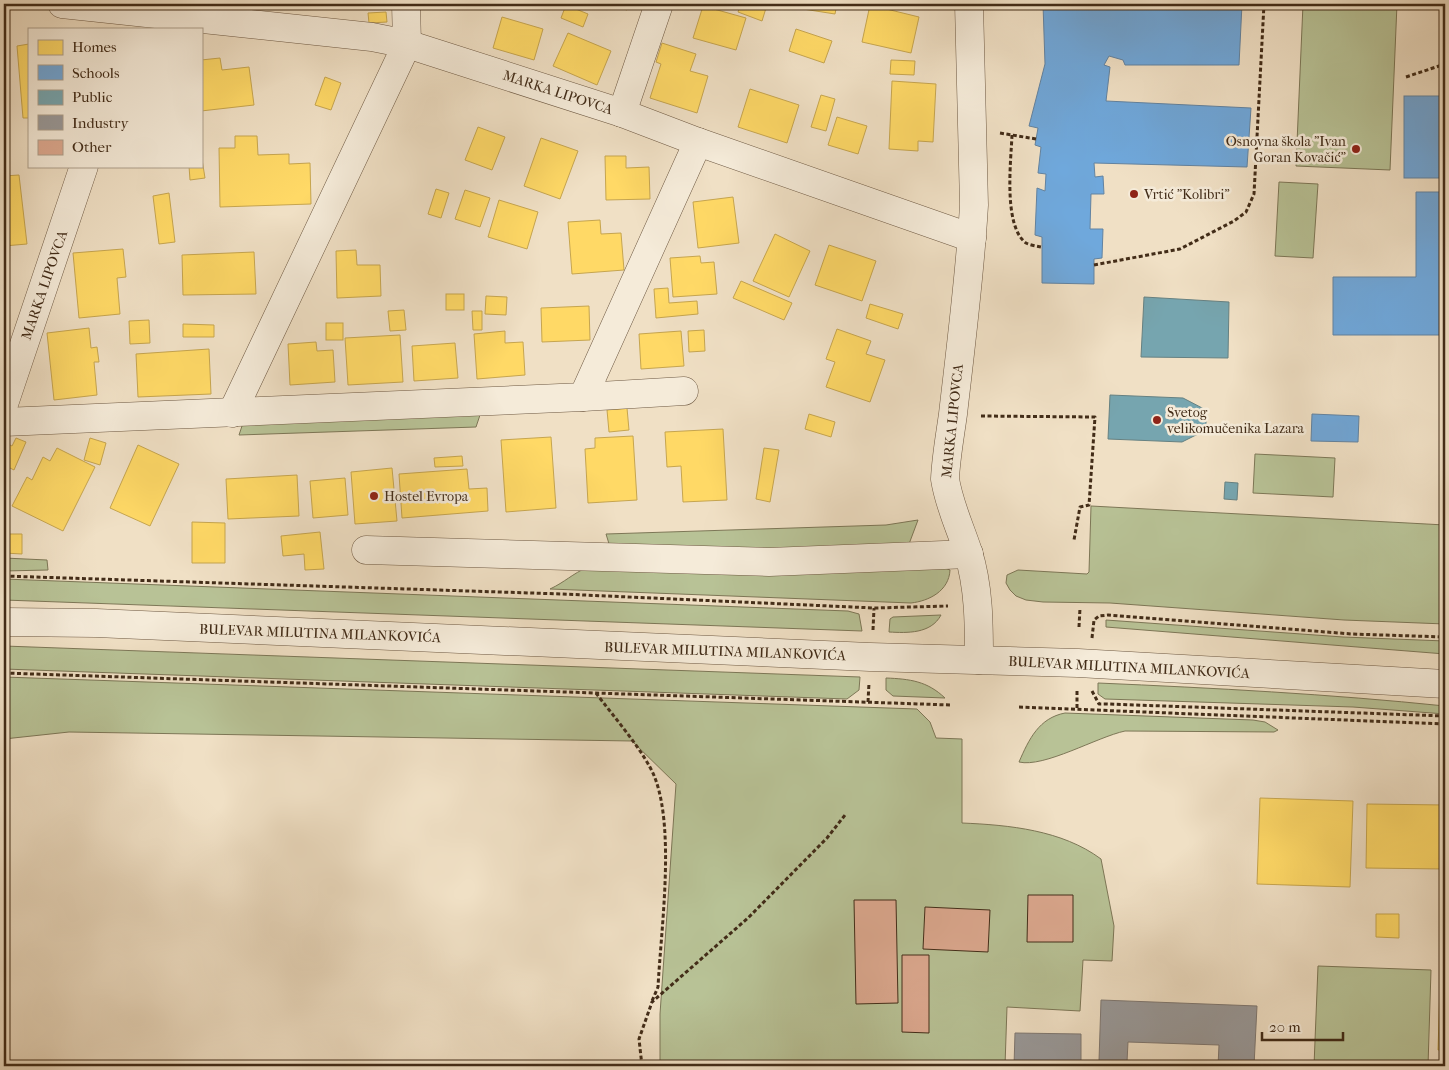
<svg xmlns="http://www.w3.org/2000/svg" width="1449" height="1070" viewBox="0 0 1449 1070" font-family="'IM FELL French Canon',serif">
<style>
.green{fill:#b8c296;stroke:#7d7757}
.homes{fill:#ffd966;stroke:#c6a54f}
.schools{fill:#6fa8dc;stroke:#6283a1}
.public{fill:#76a5af;stroke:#668182}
.industry{fill:#999;stroke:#7f7872}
.building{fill:#dda990;stroke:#422c18}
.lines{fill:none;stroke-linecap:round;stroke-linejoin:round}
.minor-casing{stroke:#6e5943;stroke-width:29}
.path{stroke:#422c18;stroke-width:3;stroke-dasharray:4 2.5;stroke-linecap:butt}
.minor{stroke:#f5ebd9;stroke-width:28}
.poi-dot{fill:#8f2418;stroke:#f5ebd9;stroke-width:2}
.labels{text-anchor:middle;stroke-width:5;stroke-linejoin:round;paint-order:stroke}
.street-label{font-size:14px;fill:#422c18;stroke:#f5ebd9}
.poi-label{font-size:14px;fill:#422c18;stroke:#f5ebd9;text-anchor:start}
</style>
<rect width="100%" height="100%" fill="#f0e0c5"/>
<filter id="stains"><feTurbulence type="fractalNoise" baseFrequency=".004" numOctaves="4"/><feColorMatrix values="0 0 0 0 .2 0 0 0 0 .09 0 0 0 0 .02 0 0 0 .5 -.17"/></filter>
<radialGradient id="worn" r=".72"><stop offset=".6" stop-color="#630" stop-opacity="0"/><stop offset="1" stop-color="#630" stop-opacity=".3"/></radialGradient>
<g class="green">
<path d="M1303,4H1397L1390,170L1296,166Z"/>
<path d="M1279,182L1318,184L1313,258L1275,256Z"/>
<path d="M480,415L476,427L239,435L243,423Z"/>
<path d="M1255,454L1335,458L1333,497L1253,493Z"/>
<path d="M1091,506L1445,525V624L1344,620L1110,603L1043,602L1026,600L1016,596L1010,590L1006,583L1007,575L1018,570L1087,574L1089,572Z"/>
<path d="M918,520L909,544L791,554L610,547L606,534L886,525Z"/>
<path d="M4,558L47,560L48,570L4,571Z"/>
<path d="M588,567L945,568L950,570C949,591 929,601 911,603L550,589C565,582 572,574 588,567Z"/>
<path d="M4,579L848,611L859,614L862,631L4,600Z"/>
<path d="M941,615C931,634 907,633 889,632L890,619L893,617Z"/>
<path d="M1106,620L1343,637L1445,641V654L1106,627Z"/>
<path d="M4,646L860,677L859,690L847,699L4,669Z"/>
<path d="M4,677L917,709L930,722L936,738L962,739V823C1009,825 1062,830 1101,859L1114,926L1112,961L1083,960L1080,1011L1007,1007L1005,1066H660V1014L676,784L632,741L69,732L4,739Z"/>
<path d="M886,678C910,679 927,681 945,698L893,696L886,690Z"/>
<path d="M1098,683C1214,688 1329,694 1445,706V714L1353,707L1105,699L1098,694Z"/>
<path d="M1065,713L1253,720L1265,722L1278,730L1274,732L1125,731C1097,737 1044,768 1019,762C1029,739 1039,718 1065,713Z"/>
<path d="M1318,966L1431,970L1428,1066H1314Z"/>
</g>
<g class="homes">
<path d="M606,4H629L627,10Z"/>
<path d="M741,4H754L766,8L762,21L738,12Z"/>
<path d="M804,4H837L835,14L803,9Z"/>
<path d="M566,5L588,14L583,27L561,18Z"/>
<path d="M870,5L919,17L911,53L862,42Z"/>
<path d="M703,6L746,18L736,50L693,38Z"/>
<path d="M386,12L387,22L369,23L368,13Z"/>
<path d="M502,17L543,29L534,60L493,48Z"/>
<path d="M796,29L832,41L824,63L789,51Z"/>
<path d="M568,33L611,51L597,85L553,66Z"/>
<path d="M662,43L696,54L690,71L708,76L697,113L650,98L661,64L656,62Z"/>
<path d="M29,44V118H23L17,46Z"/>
<path d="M220,58L222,70L249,67L254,105L201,111V60Z"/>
<path d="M891,60L915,61L914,75L890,74Z"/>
<path d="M325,77L341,83L331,110L315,105Z"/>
<path d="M892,81L936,84L933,142L918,141V151L889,149Z"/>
<path d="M750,89L799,105L787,143L738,127Z"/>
<path d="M821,95L835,99L826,131L811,127Z"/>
<path d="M837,117L867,126L858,154L828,145Z"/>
<path d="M478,127L505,137L492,170L465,160Z"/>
<path d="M235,136H257L258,155L289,154V164L310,163L311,204L220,207L219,148H235Z"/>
<path d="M541,138L578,151L560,199L524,186Z"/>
<path d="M201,153L205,178L190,180L189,166H201Z"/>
<path d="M605,156H626V168L649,167L650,199L606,200Z"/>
<path d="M19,175L27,244L4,246V176Z"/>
<path d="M436,189L449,193L441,218L428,214Z"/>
<path d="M465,190L490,198L480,227L455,219Z"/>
<path d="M169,193L175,242L159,244L153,196Z"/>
<path d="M733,197L739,243L698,248L693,202Z"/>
<path d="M499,200L538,212L527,249L488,237Z"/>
<path d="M600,220L601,234L621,233L624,270L572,274L568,222Z"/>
<path d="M775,234L810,251L789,297L753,281Z"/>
<path d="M829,245L876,261L862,301L815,285Z"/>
<path d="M123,249L126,277L117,278L120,314L79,318L73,253Z"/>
<path d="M356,250L357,265H380L381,296L337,298L336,251Z"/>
<path d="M254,252L256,294L183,295L182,255Z"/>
<path d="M700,256L701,263L714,262L717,294L673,297L670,258Z"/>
<path d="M741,281L792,303L784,320L733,298Z"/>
<path d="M668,288L669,303L697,301L698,314L656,318L654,289Z"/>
<rect x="446" y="294" width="18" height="16"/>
<path d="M486,296L507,297L506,315L485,314Z"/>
<path d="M870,304L903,314L898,329L866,318Z"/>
<path d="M589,306L590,340L542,342L541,308Z"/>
<path d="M404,310L406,330L390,331L388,311Z"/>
<path d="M472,311H482V330H473Z"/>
<path d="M149,320L150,343L130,344L129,321Z"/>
<rect x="326" y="323" width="17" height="17"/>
<path d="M183,324L214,325V337H183Z"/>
<path d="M89,328L91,348L97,347L99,362H94L97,395L54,400L47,333Z"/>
<path d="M837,329L871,341L866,354L885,360L870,402L826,387L835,362L826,359Z"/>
<path d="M704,330L705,351L689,352L688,331Z"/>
<path d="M505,331V343L523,342L525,375L477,379L474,334Z"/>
<path d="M681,331L684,366L641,369L639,334Z"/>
<path d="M400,335L403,382L348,385L345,338Z"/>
<path d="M316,342L317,351L333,350L335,382L290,385L288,344Z"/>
<path d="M455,343L458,378L414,381L412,346Z"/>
<path d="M209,349L211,394L138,397L136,354Z"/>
<path d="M627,408L629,430L609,432L607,410Z"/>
<path d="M809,414L835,422L831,437L805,429Z"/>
<path d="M723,429L727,500L683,502L681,466L667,467L665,432Z"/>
<path d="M633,436L637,500L588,503L585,449L595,448V438Z"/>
<path d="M551,437L556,508L506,512L501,440Z"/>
<path d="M16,438L26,442L14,470L4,465V442L12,446Z"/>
<path d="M90,438L106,443L100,465L84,460Z"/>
<path d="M138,445L179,464L150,526L110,508Z"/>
<path d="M57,448L95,467L63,531L12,506L27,477L32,480L43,457L50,461Z"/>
<path d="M764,448L779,450L770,502L756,499Z"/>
<path d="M462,456L463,466L435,467L434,458Z"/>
<path d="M392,468L397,521L355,524L351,472Z"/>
<path d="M467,469L469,489L487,488L488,511L402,518L399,474Z"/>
<path d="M297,475L299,516L228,519L226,479Z"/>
<path d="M345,478L348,515L313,518L310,481Z"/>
<path d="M192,522L225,523V563H192Z"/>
<path d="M320,532L324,569L305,570L304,554L283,556L281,536Z"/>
<path d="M4,534H22V554L4,553Z"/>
<path d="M1260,798L1353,801L1350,887L1257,884Z"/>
<path d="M1367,804L1445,805V869L1366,868Z"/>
<path d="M1376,914H1399V938L1376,937Z"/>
<path d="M1440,986H1445V1050H1438Z"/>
</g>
<g class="schools">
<path d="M1043,4H1242L1239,65H1125L1123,60L1109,56L1104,65L1110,67L1106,101L1251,108L1247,167L1094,163L1095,177L1103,176L1104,194H1091L1090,229H1103L1102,258L1094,259V284L1042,283V237L1035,235L1037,188L1045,191L1046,174L1038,173L1041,147L1035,145L1038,128L1029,126L1045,64Z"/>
<rect x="1404" y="96" width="41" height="82"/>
<path d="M1416,192H1445V335H1333V277H1416Z"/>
<path d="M1312,414L1359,416L1358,442L1311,441Z"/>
</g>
<g class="public">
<path d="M1144,297L1229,302L1228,358L1141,357Z"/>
<path d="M1110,395L1183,398L1206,410V430L1182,442L1108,439Z"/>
<path d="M1225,482L1238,483L1237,500L1224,499Z"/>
</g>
<g class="industry">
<path d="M1101,1000L1257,1006L1254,1066H1218L1219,1045L1128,1042L1127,1062L1099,1061Z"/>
<path d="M1015,1033L1081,1034V1066H1014Z"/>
</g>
<g class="building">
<path d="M1028,895H1073V942H1027Z"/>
<path d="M854,900H896L898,1003L856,1004Z"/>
<path d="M925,907L990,910L988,952L923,949Z"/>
<path d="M902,955H929V1033L902,1032Z"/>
</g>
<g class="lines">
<g class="minor-casing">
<g id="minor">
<path d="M62,4L372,37L407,44L622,113L698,142L972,238"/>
<path d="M969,4L974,205C970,275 961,344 953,414C950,436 946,457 945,479C949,505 960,527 968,552C979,587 979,624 979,660"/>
<path d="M622,113L659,4"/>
<path d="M583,397L684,391"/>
<path d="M4,404L84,166"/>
<path d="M232,413L407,44L406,4"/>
<path d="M4,422L583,397L698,142"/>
<path d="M366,550L769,562L969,554"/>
<path d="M4,622L96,623L870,657L1078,663L1445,684"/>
</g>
</g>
<g class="path">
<path d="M1406,77L1445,64"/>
<path d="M1000,133L1036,139"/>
<path d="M1012,135C1011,161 1003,226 1026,243C1030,245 1036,246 1041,247"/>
<path d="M1094,265L1180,249L1234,221L1246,212L1254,194L1264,4"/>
<path d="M981,416L1095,417L1089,505L1080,507L1074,540"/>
<path d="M4,576L562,594L874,608L948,606"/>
<path d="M1079,627L1080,608"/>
<path d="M873,630L874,608"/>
<path d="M1092,638L1094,620L1099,616L1108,615L1352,634L1445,637"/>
<path d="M4,673L950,705"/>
<path d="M1092,691L1099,704H1107L1445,716"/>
<path d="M596,693C613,716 645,752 655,778C675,831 661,929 658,987L652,1001"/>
<path d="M868,702L869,683"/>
<path d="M1019,707L1445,724"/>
<path d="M1077,708V689"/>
<path d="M642,1066L639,1039L652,1002L748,918L827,838L845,815"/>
</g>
<use href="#minor" class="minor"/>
</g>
<g class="poi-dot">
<circle cx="1356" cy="149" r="5"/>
<circle cx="1134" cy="194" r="5"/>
<circle cx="1157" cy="420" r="5"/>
<circle cx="374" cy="496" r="5"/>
</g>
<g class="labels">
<g class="street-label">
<text transform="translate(558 92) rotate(18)" y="5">MARKA LIPOVCA</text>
<text transform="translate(44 285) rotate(-71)" y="5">MARKA LIPOVCA</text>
<text transform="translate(952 421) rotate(-84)" y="5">MARKA LIPOVCA</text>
<text transform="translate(320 633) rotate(2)" y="5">BULEVAR MILUTINA MILANKOVIĆA</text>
<text transform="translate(725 651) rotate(2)" y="5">BULEVAR MILUTINA MILANKOVIĆA</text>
<text transform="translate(1129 667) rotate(3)" y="5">BULEVAR MILUTINA MILANKOVIĆA</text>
</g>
<g class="poi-label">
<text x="1346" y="146" text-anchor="end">Osnovna škola "Ivan<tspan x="1346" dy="16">Goran Kovačić"</tspan></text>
<text x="1144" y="199">Vrtić "Kolibri"</text>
<text x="1167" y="417">Svetog<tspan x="1167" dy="16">velikomučenika Lazara</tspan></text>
<text x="384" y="501">Hostel Evropa</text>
</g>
</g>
<rect width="1449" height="1070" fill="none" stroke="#f0e0c5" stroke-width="20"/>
<rect x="5" y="5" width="1439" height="1060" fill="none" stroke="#422c18" stroke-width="2.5"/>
<rect x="10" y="10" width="1429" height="1050" fill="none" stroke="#422c18"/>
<rect x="28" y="28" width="175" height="140" fill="#f5ebd9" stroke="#ad9f8c"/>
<rect x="38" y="40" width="25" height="15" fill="#ffd966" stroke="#ad9f8c"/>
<text x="72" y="52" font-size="15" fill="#422c18">Homes</text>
<rect x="38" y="65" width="25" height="15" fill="#6fa8dc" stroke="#ad9f8c"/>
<text x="72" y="78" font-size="15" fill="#422c18">Schools</text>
<rect x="38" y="90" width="25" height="15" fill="#76a5af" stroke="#ad9f8c"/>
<text x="72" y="102" font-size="15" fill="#422c18">Public</text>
<rect x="38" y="115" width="25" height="15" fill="#999999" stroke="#ad9f8c"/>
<text x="72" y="128" font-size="15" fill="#422c18">Industry</text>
<rect x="38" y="140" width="25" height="15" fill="#dda990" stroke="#ad9f8c"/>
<text x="72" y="152" font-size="15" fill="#422c18">Other</text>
<path d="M1262 1032v8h81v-8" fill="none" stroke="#422c18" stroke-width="2.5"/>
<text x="1269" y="1032" font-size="15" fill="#422c18" stroke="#f5ebd9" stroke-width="4" paint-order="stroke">20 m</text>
<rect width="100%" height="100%" filter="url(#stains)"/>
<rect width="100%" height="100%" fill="url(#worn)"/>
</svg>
